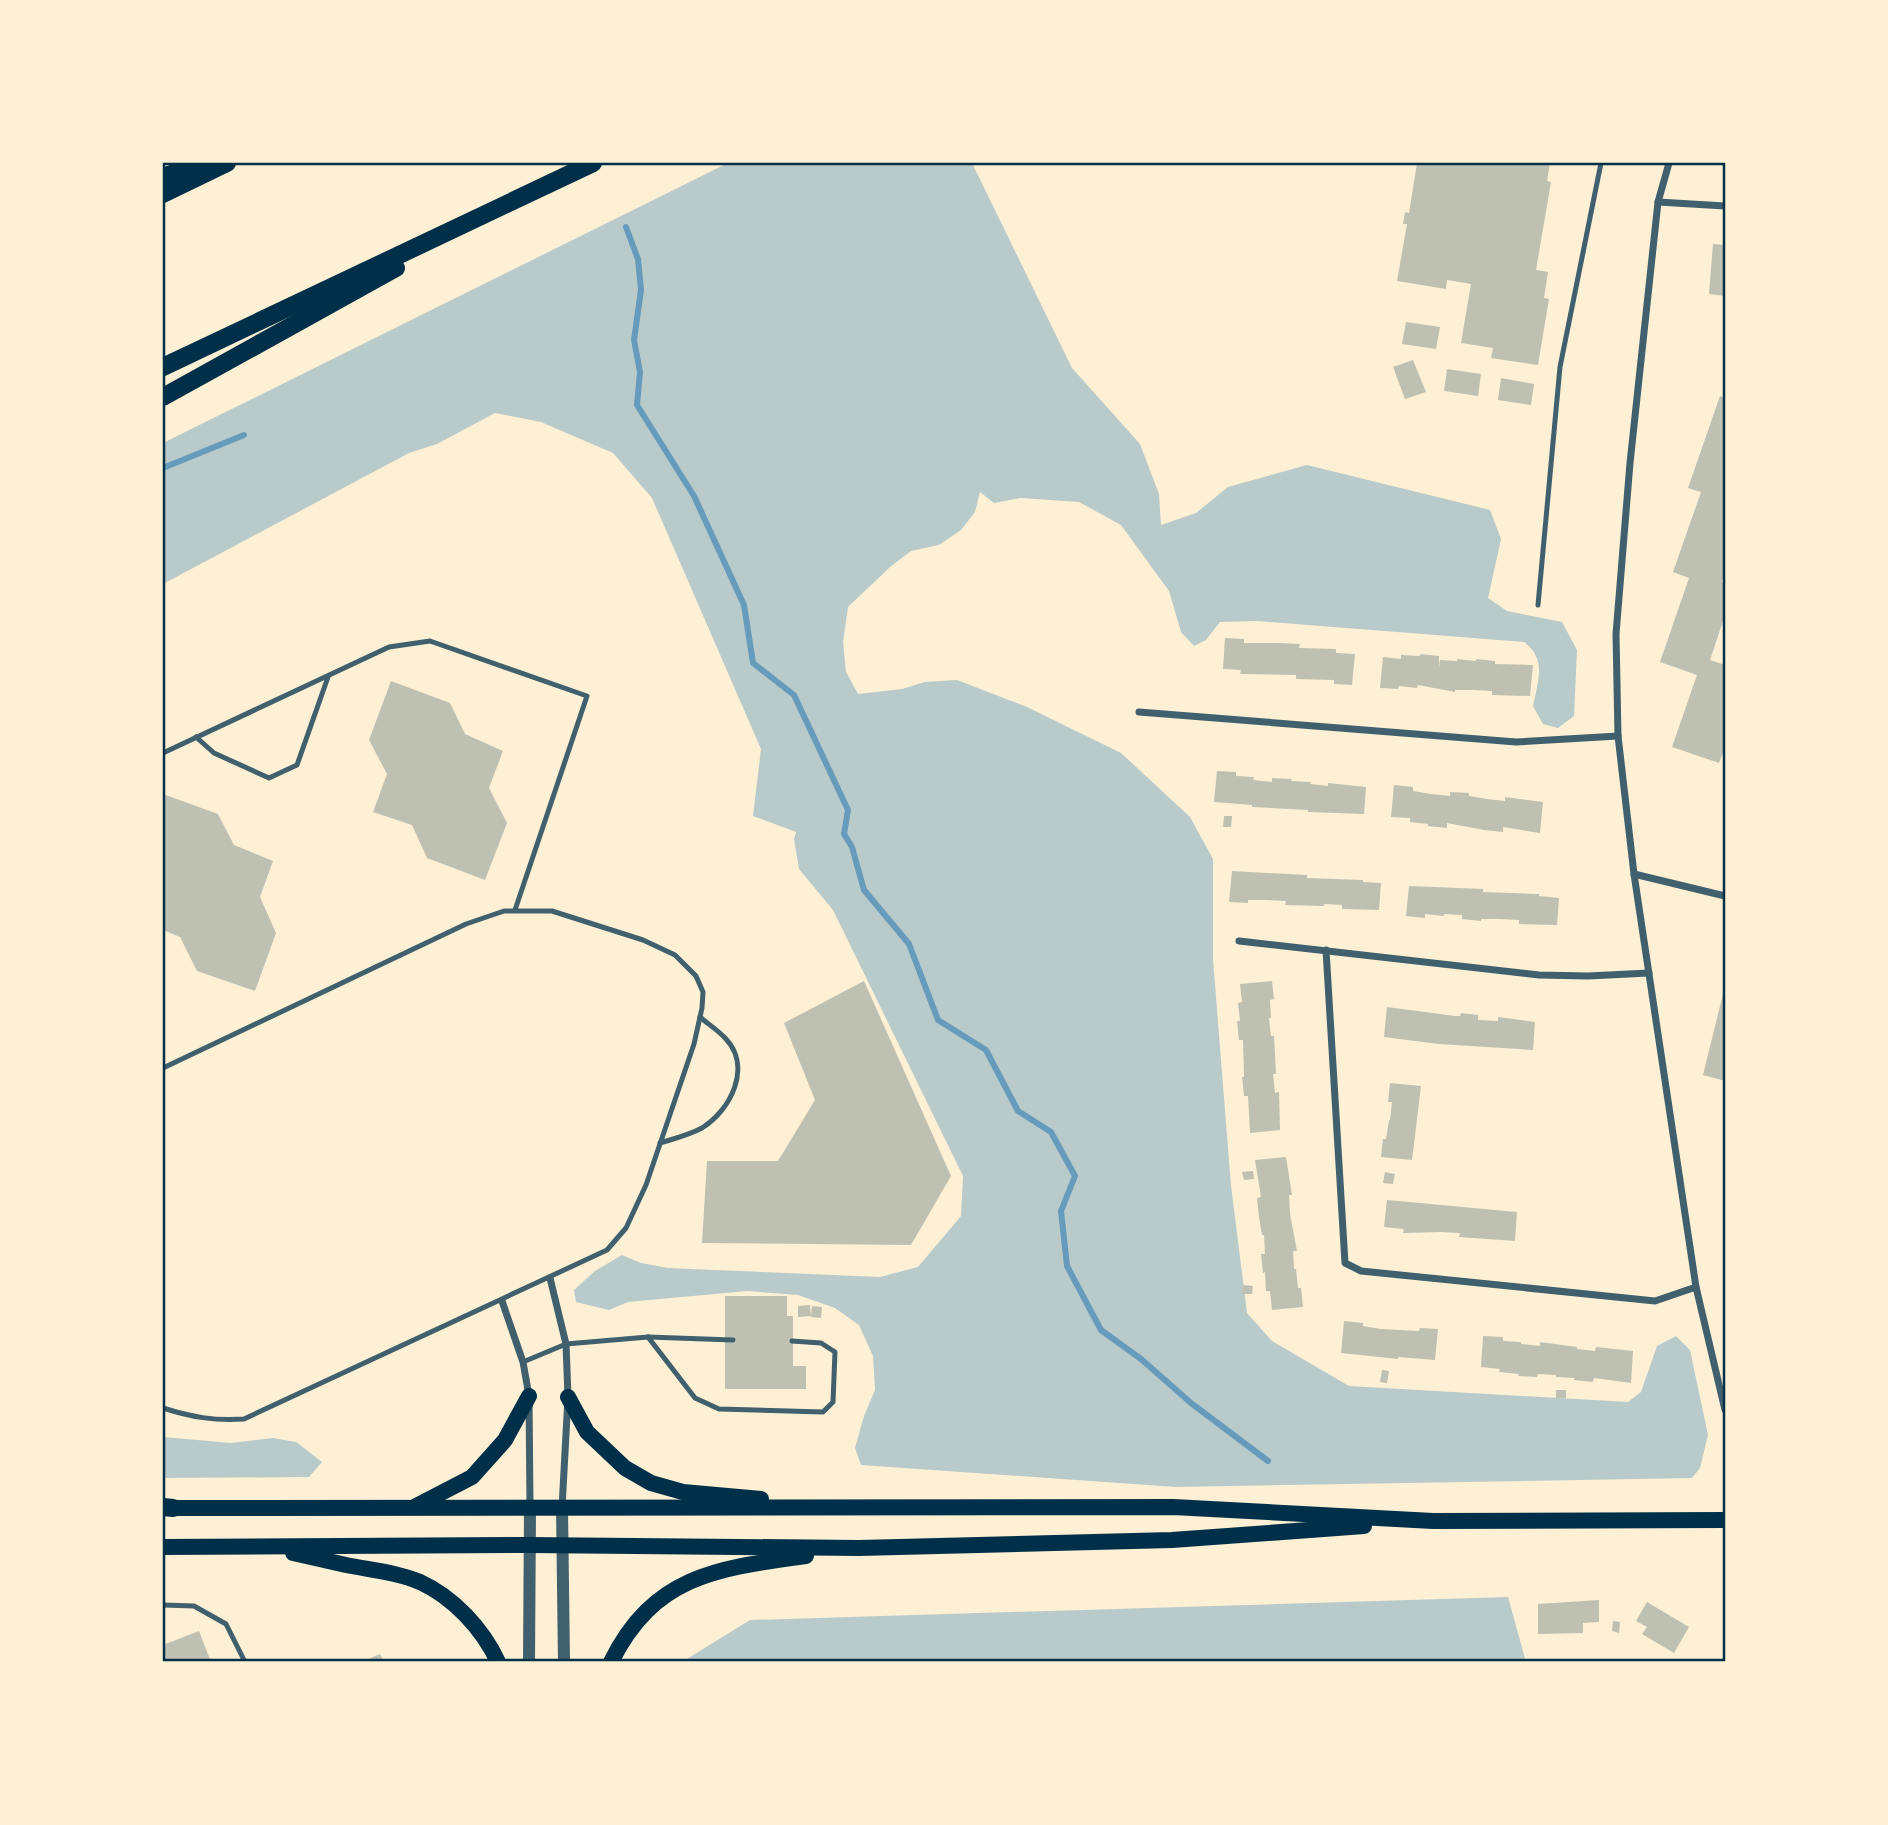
<svg xmlns="http://www.w3.org/2000/svg" width="1888" height="1825" viewBox="0 0 1888 1825" font-family="Arial,sans-serif">
<style>
.green{fill:#b9caca}
.lines{fill:none;stroke-linecap:round;stroke-linejoin:round}
.stream{stroke:#669bbc;stroke-width:6}
.building{fill:#bec0b2}
.service{stroke:#3f606c;stroke-width:5}
.minor{stroke:#3f606c;stroke-width:7}
.tertiary{stroke:#3f606c;stroke-width:12}
.primary{stroke:#003049;stroke-width:16}
.motorway{stroke:#003049;stroke-width:18}
.neatline{fill:none;stroke:#003049;stroke-width:2.5}
</style>
<rect width="100%" height="100%" fill="#fdf0d5"/>
<g class="green">
<path d="M728,163H972L1072,368L1140,444L1159,494L1161,525L1196,513L1228,487L1307,465L1490,510L1501,539L1488,598L1507,611L1562,622L1577,650L1574,716L1558,728L1543,724L1533,706C1538,681 1547,659 1524,642L1257,621L1220,622L1206,640L1194,646L1181,632L1169,591L1121,525L1079,502L1020,498L994,503L980,492L975,512L961,530L939,545L911,551L890,567L848,607L843,642L846,672L858,694L902,689L925,682L957,680L1027,707L1121,753L1190,817L1213,859V959L1231,1186L1247,1313L1272,1341L1349,1386L1628,1402L1641,1392L1657,1346L1676,1336L1690,1350L1708,1435L1700,1468L1692,1478L1176,1487L861,1465L855,1448L864,1416L875,1390L873,1356L859,1325L835,1308L798,1295L747,1291L628,1302L609,1310L576,1302L574,1290L595,1271L622,1255L641,1263L668,1268L880,1277L918,1267L961,1216L963,1176L833,910L799,869L794,839L796,832L753,816L761,749L652,498L613,453L541,422L495,413L437,444L409,453L163,584V443Z"/>
<path d="M163,1437L231,1443L273,1438L296,1442L322,1462L309,1477L163,1478Z"/>
<path d="M1508,1597L1526,1662H682L750,1620Z"/>
</g>
<g class="lines">
<g class="stream">
<path d="M626,227L638,259L641,290L634,340L640,372L637,405L694,496L744,605L753,663L794,695L848,810L844,834L852,847L864,890L909,944L938,1020L986,1050L1018,1111L1051,1132L1075,1176L1061,1211L1067,1266L1101,1330L1141,1359L1191,1403L1268,1461"/>
<path d="M163,468L244,435"/>
</g>
</g>
<g class="building">
<path d="M1417,163H1550L1547,181L1551,182L1536,270L1548,272L1544,298L1549,299L1538,365L1491,358L1493,348L1461,343L1471,284L1447,280L1446,289L1397,281L1407,224H1403L1405,212L1409,213Z"/>
<path d="M1713,244L1725,245V296L1709,294Z"/>
<path d="M1406,322L1440,327L1436,349L1402,344Z"/>
<path d="M1413,360L1426,392L1405,399L1393,367Z"/>
<path d="M1447,369L1481,374L1478,396L1444,391Z"/>
<path d="M1501,378L1534,384L1531,405L1498,400Z"/>
<path d="M1720,396L1725,398V572L1722,582L1725,583V615L1710,660L1725,665V747L1719,763L1672,747L1697,675L1660,662L1689,578L1673,572L1701,492L1688,488Z"/>
<path d="M1225,638L1244,639V643H1280L1300,644L1299,648L1336,649V653L1355,654L1352,685L1334,684V680L1296,679V675L1240,674L1241,670L1223,669Z"/>
<path d="M1420,654L1439,656V667L1440,660L1457,661V659L1476,661V659L1495,661V664L1533,665L1530,696L1492,695V691L1473,690H1455V692L1418,685L1417,688L1399,686L1398,689L1380,688L1383,657L1401,659V655L1420,656Z"/>
<path d="M391,681L450,703L465,734L503,751L489,788L507,823L485,880L427,858L412,825L373,812L387,774L369,740Z"/>
<path d="M1217,771L1236,772V776L1254,777L1253,780L1272,782V778L1292,779L1291,781L1311,782L1310,784L1328,786V783L1366,787L1364,814L1308,812V810L1252,807V805L1214,802Z"/>
<path d="M1394,785L1413,787V791L1431,794L1450,796V792L1469,793V796L1487,799L1505,801V797L1543,802L1540,833L1503,827V832L1484,830L1447,823V828L1428,826V824L1410,822V818L1391,817Z"/>
<path d="M163,794L218,814L234,845L273,861L260,897L276,933L255,991L197,971L180,937L163,930Z"/>
<path d="M1224,816H1232L1231,827H1223Z"/>
<path d="M1232,871L1307,875V878L1363,880V882L1381,883L1379,910L1342,909V905L1324,904V906L1285,905L1286,901L1267,900H1248V903L1229,902Z"/>
<path d="M1409,886L1483,889V892L1539,894V896L1559,898L1557,925L1519,924V920L1500,919H1481V921L1462,919V915L1444,914V916L1425,914V918L1406,916Z"/>
<path d="M864,981L951,1176L911,1245L702,1243L707,1161H778L815,1100L784,1023Z"/>
<path d="M1272,981L1274,999L1270,1000L1271,1018H1269L1271,1036H1274L1276,1074H1273L1275,1093L1279,1092L1280,1130L1250,1133L1248,1096H1244L1242,1077H1244L1243,1040H1239L1237,1021H1240L1238,1003L1242,1002L1240,984Z"/>
<path d="M1724,990H1725V1081L1703,1075Z"/>
<path d="M1387,1007L1455,1016H1460L1461,1013L1478,1015V1020L1498,1021V1017L1535,1022L1533,1050L1439,1044L1384,1037Z"/>
<path d="M1390,1083L1421,1086L1412,1160L1381,1157L1383,1139H1386L1389,1120H1390L1392,1102H1388Z"/>
<path d="M1286,1157L1292,1195H1289L1290,1214L1297,1251H1293L1294,1269H1296L1298,1288H1301L1303,1307L1272,1310L1270,1291H1266L1265,1272L1263,1273L1261,1254H1265L1264,1235H1262L1259,1217L1257,1198L1261,1197L1255,1160Z"/>
<path d="M1253,1171L1254,1179L1244,1180L1242,1172Z"/>
<path d="M1385,1172L1395,1174L1393,1184L1383,1183Z"/>
<path d="M1387,1200L1517,1212L1515,1241L1459,1237L1460,1233L1441,1232L1403,1233L1404,1229L1384,1227Z"/>
<path d="M1243,1285L1253,1286L1252,1294H1242Z"/>
<path d="M725,1296H787V1316H793V1366H806V1389H725Z"/>
<path d="M810,1305L811,1316L798,1317V1306Z"/>
<path d="M812,1306L822,1307L821,1318L811,1317Z"/>
<path d="M1344,1321L1363,1323V1326L1381,1329L1419,1331L1420,1328L1438,1329L1435,1360L1398,1357V1359L1341,1353Z"/>
<path d="M1483,1336L1503,1337V1341L1521,1342V1344L1540,1346V1342L1577,1347V1349L1595,1351L1596,1347L1633,1351L1631,1383L1594,1378L1593,1382L1574,1380V1378L1556,1377V1375L1538,1374L1537,1377L1518,1376L1519,1374L1499,1372L1500,1369L1481,1367Z"/>
<path d="M1382,1370L1389,1371L1387,1383L1380,1382Z"/>
<rect x="1556" y="1390" width="10" height="8"/>
<path d="M1599,1600V1622L1583,1623V1633L1538,1634V1604Z"/>
<path d="M1647,1602L1689,1627L1674,1653L1642,1634L1647,1627L1636,1621Z"/>
<path d="M1613,1621L1620,1622L1619,1633L1612,1631Z"/>
<path d="M199,1631L211,1662H163V1645Z"/>
<path d="M380,1654L384,1662H361Z"/>
</g>
<g class="lines">
<g class="service">
<path d="M1538,605L1560,367L1601,163"/>
<path d="M196,737L214,753L269,778L297,765L328,677"/>
<path d="M163,753L389,647L430,641L587,696L515,910"/>
<path d="M163,1068L466,924L504,911H552L643,940L675,955L696,976L703,992L702,1008L694,1044L646,1185L626,1228L607,1250L244,1419C214,1421 191,1417 163,1408"/>
<path d="M660,1143C673,1139 689,1135 702,1128C731,1110 752,1067 726,1039C719,1031 708,1024 700,1017"/>
<path d="M648,1337L695,1398L719,1409L823,1412L833,1402L835,1352L821,1343L792,1341"/>
<path d="M523,1362L566,1344L648,1337L733,1340"/>
<path d="M163,1605L194,1606L226,1624L245,1662"/>
</g>
<g class="minor">
<path d="M1669,163L1658,202L1630,463L1616,634L1618,736L1634,874L1696,1287L1725,1410"/>
<path d="M1658,202L1725,206"/>
<path d="M1139,712L1516,742L1618,736"/>
<path d="M1634,874L1725,896"/>
<path d="M1239,941L1539,975L1588,976L1649,973"/>
<path d="M1326,950L1345,1263L1361,1271L1655,1301L1696,1287"/>
<path d="M550,1278L566,1344L568,1397L562,1508"/>
<path d="M502,1301L523,1362L529,1396L530,1506"/>
</g>
<g class="tertiary">
<path d="M562,1509L564,1662"/>
<path d="M529,1662L530,1509"/>
</g>
<g class="primary">
<path d="M568,1397L587,1432L625,1468L651,1483L683,1492L761,1499"/>
<path d="M416,1506L472,1477L505,1440L529,1396"/>
<path d="M163,1508L1173,1507L1433,1521L1725,1520"/>
<path d="M163,1547L529,1545L859,1548L1172,1540L1364,1526"/>
<path d="M293,1553C310,1557 328,1561 346,1565C371,1570 396,1572 420,1582C453,1597 483,1629 498,1662"/>
<path d="M611,1662C654,1575 718,1568 806,1556"/>
</g>
<g class="motorway">
<path d="M163,177L202,163"/>
<path d="M163,194L227,163"/>
<path d="M163,367L593,163"/>
<path d="M163,397L396,268"/>
<path d="M163,1507L173,1508"/>
</g>
</g>
<rect width="1888" height="1825" fill="none" stroke="#fdf0d5" stroke-width="329"/>
<rect x="164" y="164" width="1560" height="1496" class="neatline"/>
</svg>
